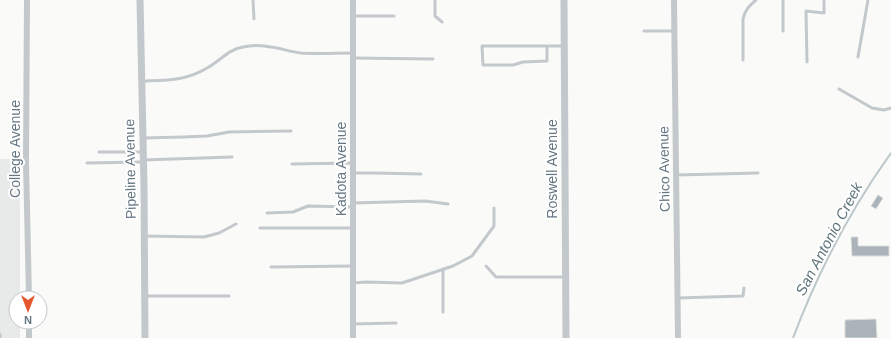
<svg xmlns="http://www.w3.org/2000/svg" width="891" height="338" viewBox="0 0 891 338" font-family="Helvetica,sans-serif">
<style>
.built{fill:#e8e9e9}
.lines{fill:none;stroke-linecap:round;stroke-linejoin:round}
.stream{stroke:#bbc7cb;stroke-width:2}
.building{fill:#aab3b9;stroke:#dcdcda}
.service{stroke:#c3c8cc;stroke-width:3}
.minor{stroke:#c3c8cc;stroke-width:6}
.tertiary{stroke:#c3c8cc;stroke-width:7}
.labels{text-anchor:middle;stroke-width:4;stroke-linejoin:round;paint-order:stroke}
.street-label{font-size:14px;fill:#657683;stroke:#fff}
.water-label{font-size:15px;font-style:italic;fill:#60757c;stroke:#fff}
</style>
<rect width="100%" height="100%" fill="#fafaf8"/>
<path class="built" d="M0,159H20V298H16V322H20V338H0Z"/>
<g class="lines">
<path class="stream" d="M793,338C818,272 850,210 891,153"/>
</g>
<g class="building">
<path d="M878,195L883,198L876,209L871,206Z"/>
<path d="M851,237H858V246H889V256H852Z"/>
<path d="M876,319L877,338H845V320Z"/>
</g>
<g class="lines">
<g class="service">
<path d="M253,0L254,19"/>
<path d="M435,0V16L442,22"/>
<path d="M354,16H394"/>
<path d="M644,31H675"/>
<path d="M783,31V0"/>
<path d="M547,46V61L523,62L513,65H483L482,46H564"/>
<path d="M858,57L868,0"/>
<path d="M353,58L433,59"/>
<path d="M743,60V19C745,10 749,6 756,0"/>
<path d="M807,62L806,11L824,13V0"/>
<path d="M142,81C166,80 186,81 207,68C220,61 229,49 243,47C252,45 262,45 271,47C281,48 290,52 301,53C318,54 336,53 353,53"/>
<path d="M839,89L872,108L884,110L891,108"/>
<path d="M143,138L184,137L207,136L229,132L291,131"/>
<path d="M99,152H143"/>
<path d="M143,160L232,157"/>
<path d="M87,163L143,162"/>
<path d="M292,164L353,163"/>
<path d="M353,173H374L421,174"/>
<path d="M676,175L758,173"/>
<path d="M353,203L425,201L448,204"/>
<path d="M267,213L293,212L308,206L353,207"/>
<path d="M260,228H353"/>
<path d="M145,236L204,237L219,233L236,224"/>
<path d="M486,266L496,277H566"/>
<path d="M271,267L353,266"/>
<path d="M443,269V312"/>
<path d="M353,283L366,282L402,283L453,266L472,256L494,226V208"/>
<path d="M145,296H229"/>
<path d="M678,298L743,296L744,288"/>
<path d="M353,324L396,323"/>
<path d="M0,334V338"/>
</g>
<g class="minor">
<path d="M27,0L26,163L29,298"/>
<path d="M353,0V338"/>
<path d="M674,0L678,338"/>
<path d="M29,322V338"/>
</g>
<g class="tertiary">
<path d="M140,0L144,185L145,338"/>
<path d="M564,0L566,338"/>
</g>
</g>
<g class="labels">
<g class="street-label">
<text transform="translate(15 149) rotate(-90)" y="5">College Avenue</text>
<text transform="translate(130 169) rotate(-91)" y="5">Pipeline Avenue</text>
<text transform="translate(341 169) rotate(-90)" y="5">Kadota Avenue</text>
<text transform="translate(552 169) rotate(-90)" y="5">Roswell Avenue</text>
<text transform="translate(664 169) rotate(-91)" y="5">Chico Avenue</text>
</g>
<g class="water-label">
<text transform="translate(829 239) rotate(-62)" y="5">San Antonio Creek</text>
</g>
</g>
<g transform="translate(28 310) rotate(180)"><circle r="19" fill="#ffffff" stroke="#c1c8cd"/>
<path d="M0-3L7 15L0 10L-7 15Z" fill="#e4572e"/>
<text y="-6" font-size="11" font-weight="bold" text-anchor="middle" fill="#657683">N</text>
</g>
</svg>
